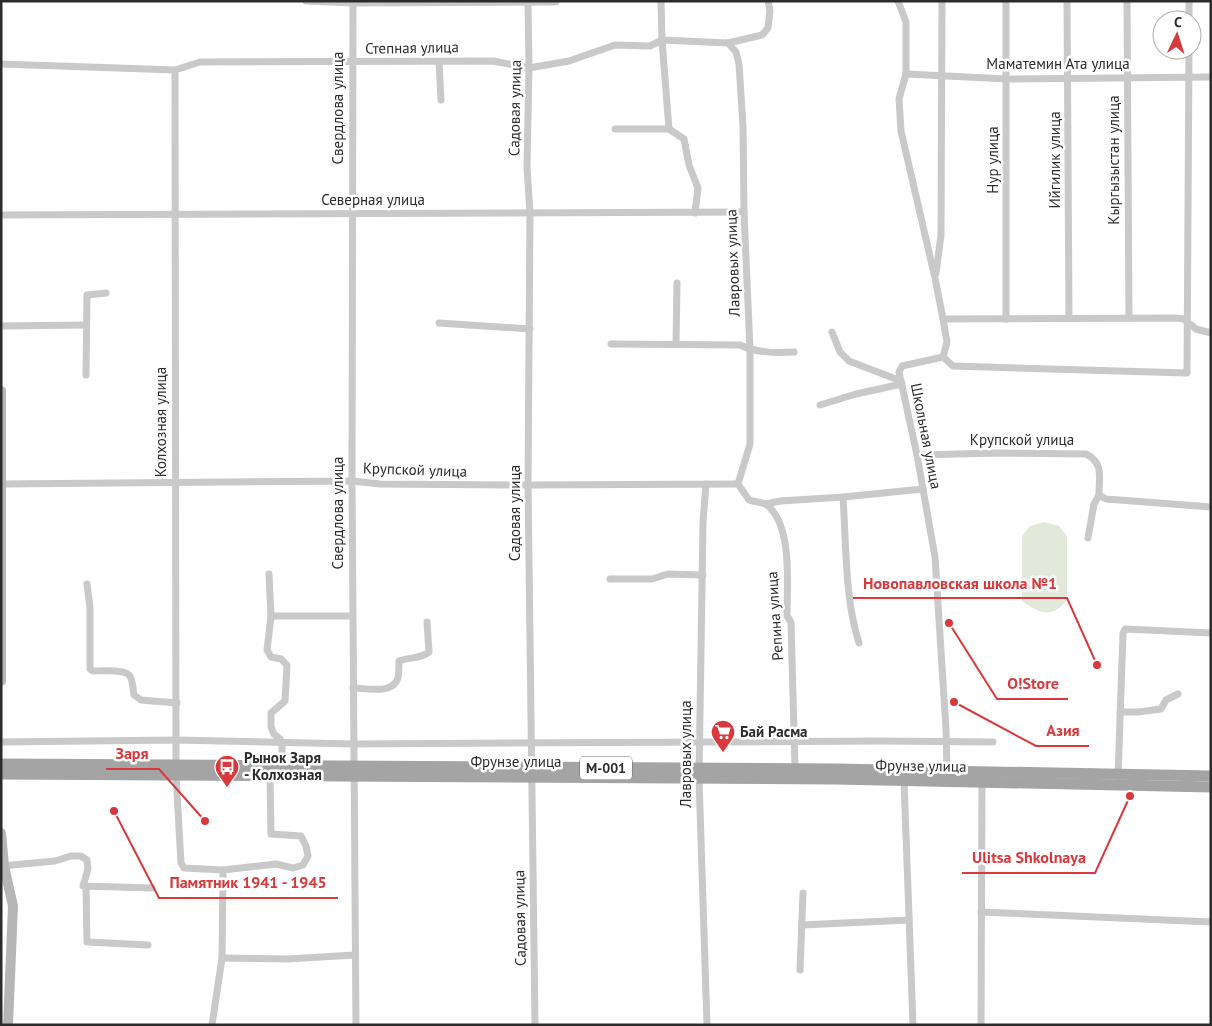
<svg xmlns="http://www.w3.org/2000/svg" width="1212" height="1026" font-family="'PT Sans',sans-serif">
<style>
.green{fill:#e2e9da}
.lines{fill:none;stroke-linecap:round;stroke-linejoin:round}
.street{stroke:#c9c9c9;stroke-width:7}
.secondary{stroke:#b6b6b6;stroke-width:10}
.primary{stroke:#a4a4a4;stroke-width:11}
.labels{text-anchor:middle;stroke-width:5;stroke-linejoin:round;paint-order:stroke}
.shield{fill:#fff;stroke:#6b6b6b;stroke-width:1}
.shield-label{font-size:14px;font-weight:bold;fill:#2c2c2c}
.street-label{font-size:15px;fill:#2c2c2c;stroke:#fff}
.poi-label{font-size:15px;font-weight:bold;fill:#2c2c2c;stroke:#fff;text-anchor:start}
.leader{fill:none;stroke:#d9393c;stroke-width:2}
.callout-dot{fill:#d9393c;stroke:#fff;stroke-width:2}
.callout-label{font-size:16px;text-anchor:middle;font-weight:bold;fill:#d9393c;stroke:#fff;stroke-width:5;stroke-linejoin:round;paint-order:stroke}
</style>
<rect width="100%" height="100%" fill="#fff"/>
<!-- green -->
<path class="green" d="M 1044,522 L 1059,526 L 1067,536 L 1067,600 C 1051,619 1041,614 1022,601 L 1022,536 L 1030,526 Z"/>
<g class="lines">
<!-- street -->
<g class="street">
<polyline points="306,1 353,3 556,2"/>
<polyline points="353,1 352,481 356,1025"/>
<polyline points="528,1 529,68 527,168 530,213 528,485 535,1025"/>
<polyline points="661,1 662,40 669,129 684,139 689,165 698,188 695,213"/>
<polyline points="898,1 906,22 906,74 899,99 901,131 935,278 943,319 947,342 943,357 902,366 899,372 917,455 935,557 946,729 947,773"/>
<polyline points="1067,1 1069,318"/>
<polyline points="1127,1 1129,318"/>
<polyline points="1189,1 1189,20"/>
<polyline points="728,43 736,52 739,64 743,126 744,212 750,350 750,444 738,484"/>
<polyline points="439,62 441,100"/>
<polyline points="1,64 175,70 200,62 493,61 529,68 569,61 615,45 650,46 662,40 728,43 762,35 768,28 770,10 768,1"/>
<polyline points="175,70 176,775 181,863 184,868 223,870 276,864 293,868 303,865 308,856 306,846 301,836 271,834 270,776"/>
<polyline points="906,74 1007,79 1211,77"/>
<polyline points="615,129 669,129"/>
<polyline points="1,215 744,212"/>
<polyline points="936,273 941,235 942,1"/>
<polyline points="943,319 1176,318 1184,319 1196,329 1211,333"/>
<polyline points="1006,319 1006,1"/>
<polyline points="439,323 530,329"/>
<polyline points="1,326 86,325"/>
<polyline points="832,332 840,352 849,361 901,381"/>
<path d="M 611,344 L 740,345 C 757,353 775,353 794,352"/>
<polyline points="676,344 677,283"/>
<polyline points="943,357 953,366 1187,373 1189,50"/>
<polyline points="86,375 87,295 106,293"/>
<polyline points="820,405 856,394 902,384"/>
<path d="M 917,455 L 999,453 L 1086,454 C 1104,463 1099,477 1099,495 L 1106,499 L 1211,507"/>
<polyline points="1,484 352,481 380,484 528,485 738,484"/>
<polyline points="706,484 703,522 699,778 707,1025"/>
<path d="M 738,484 L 749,500 C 755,502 763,502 767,505 C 793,526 787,586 787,616 L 791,622 L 795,769"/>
<path d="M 843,497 C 846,542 845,601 859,643"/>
<polyline points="766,504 780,501 843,497 923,489"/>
<polyline points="1088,538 1094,504 1099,495"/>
<polyline points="269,574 271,616 352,616"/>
<polyline points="610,579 652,579 668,574 703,575"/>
<path d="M 87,584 L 90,608 L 90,669 L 93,671 C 101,671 124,669 129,675 C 133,679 133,690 134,695 L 141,700 L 177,703"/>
<polyline points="271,616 267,650 271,657 281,659 287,665 285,701 271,713 271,727 274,734 280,739 282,743 282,768"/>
<path d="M 353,688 C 366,688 393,695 398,678 C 399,673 399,667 399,661 C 409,657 421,659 429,652 L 427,622"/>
<polyline points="1120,712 1138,712 1161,709 1166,700 1178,694"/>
<polyline points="1,742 176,740 354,744 880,741 993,742"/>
<polyline points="1118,777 1123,633 1125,629 1211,633"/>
<polyline points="904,781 913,1025"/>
<polyline points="2,866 55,861 71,856 81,856 87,860 88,869 83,886 152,888"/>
<polyline points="86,886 87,942 148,945"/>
<polyline points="981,912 1211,922"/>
<polyline points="802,925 909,920"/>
<polyline points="222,958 287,959 355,955"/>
<polyline points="800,970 803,893"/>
<polyline points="212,1025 222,958 223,870"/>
<polyline points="981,1025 982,780"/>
</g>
<!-- secondary -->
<g class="secondary">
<polyline points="1,391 1,681"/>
<polyline points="1,833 4,866 13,906 8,1025"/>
</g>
<!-- primary -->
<g class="primary">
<polyline points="1,764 836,769 1211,776"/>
<polyline points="1,774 836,779 1211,787"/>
</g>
</g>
<!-- icons -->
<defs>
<symbol id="supermarket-pin" viewBox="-11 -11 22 30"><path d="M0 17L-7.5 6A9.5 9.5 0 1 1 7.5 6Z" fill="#d9393c" stroke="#fff"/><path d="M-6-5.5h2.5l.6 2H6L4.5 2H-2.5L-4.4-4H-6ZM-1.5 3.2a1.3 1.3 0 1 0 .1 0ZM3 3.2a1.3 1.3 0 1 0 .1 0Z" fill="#fff"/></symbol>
<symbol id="bus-pin" viewBox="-11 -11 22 30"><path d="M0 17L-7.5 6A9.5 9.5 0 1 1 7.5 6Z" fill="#d9393c" stroke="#fff"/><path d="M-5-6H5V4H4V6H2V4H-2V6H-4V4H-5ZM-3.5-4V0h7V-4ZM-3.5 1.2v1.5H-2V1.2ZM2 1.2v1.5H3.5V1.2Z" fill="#fff"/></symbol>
</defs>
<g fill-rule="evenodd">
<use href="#supermarket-pin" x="709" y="718" width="28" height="38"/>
<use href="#bus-pin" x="213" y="753" width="28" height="38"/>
</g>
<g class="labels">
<!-- shield labels -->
<rect class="shield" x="580" y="756.5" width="52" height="23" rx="4"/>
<g class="shield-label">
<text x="606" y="773">M-001</text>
</g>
<!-- street labels -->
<g class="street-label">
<text transform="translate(412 48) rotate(-1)" y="5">Степная улица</text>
<text x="1058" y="69">Маматемин Ата улица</text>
<text transform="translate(338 108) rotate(-90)" y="5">Свердлова улица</text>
<text transform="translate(515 108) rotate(-89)" y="5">Садовая улица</text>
<text transform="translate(993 160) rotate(-90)" y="5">Нур улица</text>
<text transform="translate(1055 160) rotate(-90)" y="5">Ийгилик улица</text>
<text transform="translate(1114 160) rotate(-90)" y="5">Кыргызыстан улица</text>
<text x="373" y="205">Северная улица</text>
<text transform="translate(733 263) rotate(-92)" y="5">Лавровых улица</text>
<text transform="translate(161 422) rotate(-90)" y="5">Колхозная улица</text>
<text transform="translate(926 436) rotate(79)" y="5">Школьная улица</text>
<text x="1022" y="445">Крупской улица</text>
<text transform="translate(415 470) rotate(2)" y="5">Крупской улица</text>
<text transform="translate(338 513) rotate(-90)" y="5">Свердлова улица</text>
<text transform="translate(515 513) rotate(-90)" y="5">Садовая улица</text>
<text transform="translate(775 616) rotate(-94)" y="5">Репина улица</text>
<text transform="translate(686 754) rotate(-90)" y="5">Лавровых улица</text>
<text x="516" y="767">Фрунзе улица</text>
<text transform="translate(921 766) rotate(1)" y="5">Фрунзе улица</text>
<text transform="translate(520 918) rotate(-91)" y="5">Садовая улица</text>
</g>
<!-- poi labels -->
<g class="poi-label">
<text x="740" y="737">Бай Расма</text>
<text x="244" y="763">Рынок Заря<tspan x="244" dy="17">- Колхозная</tspan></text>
</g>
</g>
<!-- callouts -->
<path class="leader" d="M1097 665L1067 598H853M949 623L997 699H1068M954 702L1036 746H1089M205 821L159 769H106M1130 796L1095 873H962M114 811L159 898H338"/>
<g class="callout-dot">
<circle cx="1097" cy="665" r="5"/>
<circle cx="949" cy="623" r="5"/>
<circle cx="954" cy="702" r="5"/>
<circle cx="205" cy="821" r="5"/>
<circle cx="1130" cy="796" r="5"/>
<circle cx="114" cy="811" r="5"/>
</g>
<g class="callout-label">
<text x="960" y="589">Новопавловская школа №1</text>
<text x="1033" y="689">O!Store</text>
<text x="1063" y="736">Азия</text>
<text x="132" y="759">Заря</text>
<text x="1029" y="863">Ulitsa Shkolnaya</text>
<text x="248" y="888">Памятник 1941 - 1945</text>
</g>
<!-- border -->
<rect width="1212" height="1026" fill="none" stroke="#2c2c2c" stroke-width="5"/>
<!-- north arrow -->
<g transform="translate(1177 35) rotate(4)"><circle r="24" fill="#ffffff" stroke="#ababab"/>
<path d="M0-4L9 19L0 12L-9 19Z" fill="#d9393c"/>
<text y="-8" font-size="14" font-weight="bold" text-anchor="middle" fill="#2c2c2c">С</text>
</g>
</svg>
